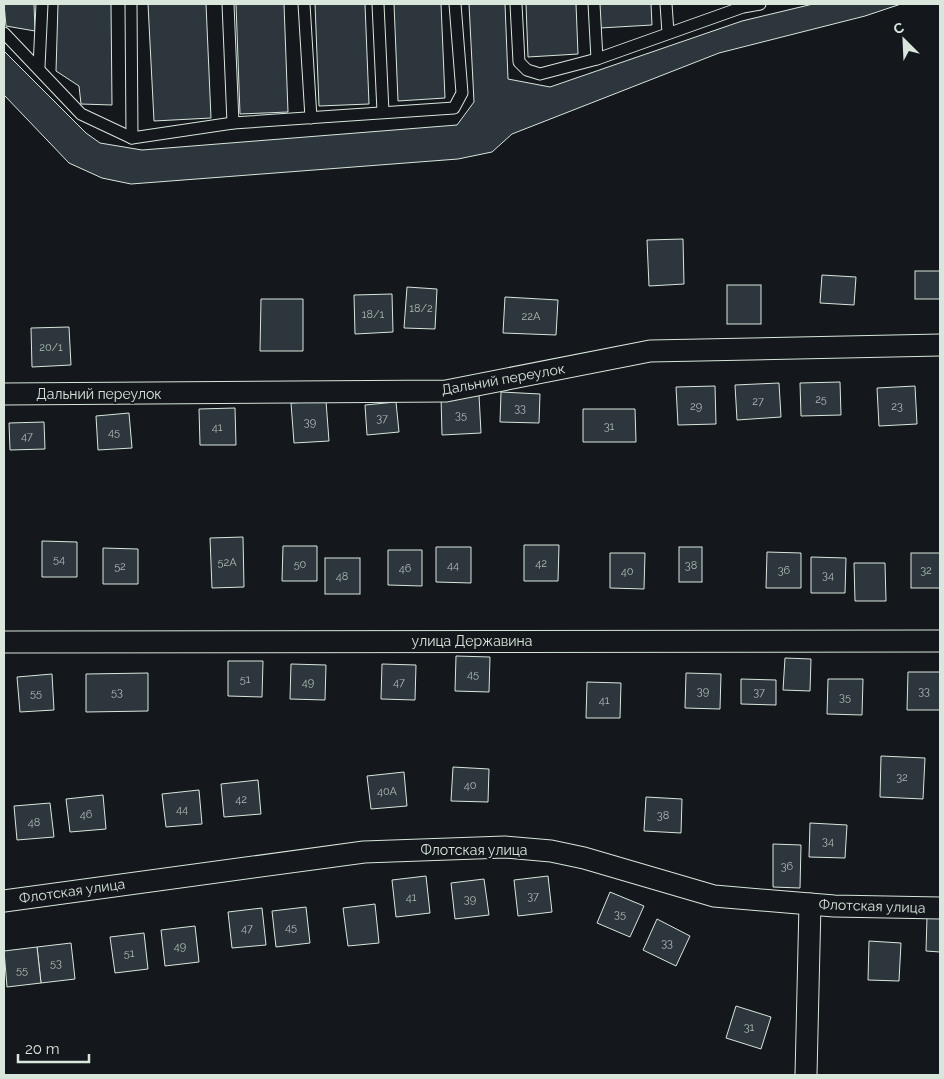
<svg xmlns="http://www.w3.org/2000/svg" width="944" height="1079" font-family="Raleway,sans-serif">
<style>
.building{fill:#2c363c;stroke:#d8e6dc}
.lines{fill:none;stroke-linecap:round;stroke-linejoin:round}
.service-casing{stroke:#d8e6dc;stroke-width:13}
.minor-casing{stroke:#d8e6dc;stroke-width:23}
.service{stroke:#14181c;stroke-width:11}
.minor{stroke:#14181c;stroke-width:21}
.labels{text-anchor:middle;stroke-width:4;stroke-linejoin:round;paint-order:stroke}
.number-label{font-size:11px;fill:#adbab4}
.street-label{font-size:14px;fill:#d8e6dc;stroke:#14181c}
</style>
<rect width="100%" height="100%" fill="#14181c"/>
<!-- building -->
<g class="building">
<polygon points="4,4 34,4 35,31 6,26"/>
<polygon points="58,4 111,4 112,105 81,104 79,86 56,71"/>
<polygon points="148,4 206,4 211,118 154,121"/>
<polygon points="236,4 284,4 288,112 240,114"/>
<polygon points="315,4 365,4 369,104 319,106"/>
<polygon points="394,4 441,4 445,98 398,101"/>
<polygon points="469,4 505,4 508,79 550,87 742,21 813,4 901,4 865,16 719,53 512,134 492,152 458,159 131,184 102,178 69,163 4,95 4,51 86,133 100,143 142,150 457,125 474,102"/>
<polygon points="526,4 576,4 578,54 528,57"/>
<polygon points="599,4 651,4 652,25 600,28"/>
<polygon points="683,239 684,284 649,286 647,240"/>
<rect x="915" y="271" width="25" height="28"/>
<polygon points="822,275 856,277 854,305 820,303"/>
<rect x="727" y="285" width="34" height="39"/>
<polygon points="407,287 437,289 435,329 404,328"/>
<polygon points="392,294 393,332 355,334 354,295"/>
<polygon points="505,297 558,300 556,335 503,333"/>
<polygon points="261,299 303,299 303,351 260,351"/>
<polygon points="69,327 71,365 32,367 31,328"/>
<polygon points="840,382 841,415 801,416 800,383"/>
<polygon points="779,383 781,417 737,420 735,385"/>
<polygon points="715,386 716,424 678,425 676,387"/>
<polygon points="915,386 917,424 879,426 877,388"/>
<polygon points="501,392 540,394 539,423 500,422"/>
<polygon points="479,395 481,433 442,435 441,396"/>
<polygon points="326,401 329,441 294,443 291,403"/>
<polygon points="396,402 399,432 367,435 365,405"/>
<polygon points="235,408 236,445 200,445 199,409"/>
<polygon points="583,409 635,409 636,442 583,442"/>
<polygon points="129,413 132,448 98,450 96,416"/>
<polygon points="44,422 45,449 10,450 9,423"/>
<polygon points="243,537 244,587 212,588 210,538"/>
<polygon points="42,541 77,542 77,577 42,577"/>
<polygon points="524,545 559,545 558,581 524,581"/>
<polygon points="283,546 317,546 317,581 282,581"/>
<polygon points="436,547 471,547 471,583 436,582"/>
<rect x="679" y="547" width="23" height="35"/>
<polygon points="103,548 138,549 138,584 103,584"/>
<polygon points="388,550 422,550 422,586 388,585"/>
<polygon points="767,552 801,553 801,588 766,588"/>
<polygon points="610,553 645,553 644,589 610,588"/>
<rect x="911" y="553" width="29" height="35"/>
<polygon points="811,557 846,558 845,593 811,593"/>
<rect x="325" y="558" width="35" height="36"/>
<polygon points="854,563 885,563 886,601 855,601"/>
<polygon points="456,656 490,657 489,692 455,691"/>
<polygon points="785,658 811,659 810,691 783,690"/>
<polygon points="228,661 263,661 262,697 228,696"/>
<polygon points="291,664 326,665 325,700 290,699"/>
<polygon points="382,664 416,665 415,700 381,699"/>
<polygon points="908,672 940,672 940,710 907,710"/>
<polygon points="148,673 148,711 86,712 86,674"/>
<polygon points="686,673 721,674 720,709 685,708"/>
<polygon points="52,674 54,710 20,712 17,677"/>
<polygon points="741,679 776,680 776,705 741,704"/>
<polygon points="828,679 863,679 862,715 827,714"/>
<polygon points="587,682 621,683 620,718 586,718"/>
<polygon points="881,756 925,758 923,799 880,797"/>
<polygon points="453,767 489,769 488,802 451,801"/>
<polygon points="404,772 407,806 371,809 367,776"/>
<polygon points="258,780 261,814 224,817 221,784"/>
<polygon points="199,790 202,824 166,827 162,794"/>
<polygon points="103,795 106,829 70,832 66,799"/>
<polygon points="646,797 682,799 681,833 644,831"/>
<polygon points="50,803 54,837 17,840 14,806"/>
<polygon points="810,823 847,825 845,858 809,857"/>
<polygon points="773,844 801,845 800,888 773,887"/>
<polygon points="426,876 430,913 396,917 392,880"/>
<polygon points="548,876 552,912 518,916 514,880"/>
<polygon points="484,879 489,915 455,919 451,883"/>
<polygon points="610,892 644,906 630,937 597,923"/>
<polygon points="375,904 379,943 348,946 343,908"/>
<polygon points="306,907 310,943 276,947 272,911"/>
<polygon points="262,908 266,945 232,948 228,912"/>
<polygon points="927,917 940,918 940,952 926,951"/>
<polygon points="657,919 690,936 676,966 643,950"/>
<polygon points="195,926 199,962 165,966 161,930"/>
<polygon points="144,933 148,969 115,973 110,937"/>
<polygon points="869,941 901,943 899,981 868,980"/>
<polygon points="71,943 75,979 41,983 37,947"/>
<polygon points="37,947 41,983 7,987 4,951"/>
<polygon points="736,1006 771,1017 761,1049 726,1038"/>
</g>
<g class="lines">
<defs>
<g id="service">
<polyline points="131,4 132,138"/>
<polyline points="228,4 233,123"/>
<polyline points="304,4 311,118"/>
<polyline points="378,4 383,112"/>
<polyline points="516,4 519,62 527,70 540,74 597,59 743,7 760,4"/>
<polyline points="594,4 597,59"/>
<polyline points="666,4 668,33"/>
<polyline points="4,33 81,114 132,138 233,123 454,108 462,93 455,4"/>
<polyline points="39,67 42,4"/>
</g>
<g id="minor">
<polyline points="4,394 446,391 650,351 940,345"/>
<polyline points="4,642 940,641"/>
<polyline points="4,901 364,852 505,847 551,851 584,858 714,896 834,906 940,908"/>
<polyline points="806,1075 810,904"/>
</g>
</defs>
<!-- service casing -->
<use href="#service" class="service-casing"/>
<!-- minor casing -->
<use href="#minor" class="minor-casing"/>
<!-- service -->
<use href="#service" class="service"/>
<!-- minor -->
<use href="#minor" class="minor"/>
</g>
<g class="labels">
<!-- number labels -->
<g class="number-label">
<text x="421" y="312">18/2</text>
<text x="373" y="318">18/1</text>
<text x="531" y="320">22А</text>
<text x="51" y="351">20/1</text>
<text x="821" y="403">25</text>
<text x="758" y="405">27</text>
<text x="696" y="410">29</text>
<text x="897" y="410">23</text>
<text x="520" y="412">33</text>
<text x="461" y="419">35</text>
<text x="382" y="422">37</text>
<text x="310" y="426">39</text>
<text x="609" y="430">31</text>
<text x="217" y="431">41</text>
<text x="114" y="436">45</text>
<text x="27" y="440">47</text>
<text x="59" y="563">54</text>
<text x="227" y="566">52А</text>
<text x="541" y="567">42</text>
<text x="300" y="568">50</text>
<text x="453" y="569">44</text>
<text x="691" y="569">38</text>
<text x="120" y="570">52</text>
<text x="405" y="572">46</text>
<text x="784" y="574">36</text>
<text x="926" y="574">32</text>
<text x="627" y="575">40</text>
<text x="828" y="579">34</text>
<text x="342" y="580">48</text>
<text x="473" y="678">45</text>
<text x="245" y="683">51</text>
<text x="308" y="686">49</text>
<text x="399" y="686">47</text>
<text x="703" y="695">39</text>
<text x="924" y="695">33</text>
<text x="117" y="696">53</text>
<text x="759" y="696">37</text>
<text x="36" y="697">55</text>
<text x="845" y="701">35</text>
<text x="604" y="704">41</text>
<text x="902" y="781">32</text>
<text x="470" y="789">40</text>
<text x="387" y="795">40А</text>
<text x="241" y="803">42</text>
<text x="182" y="813">44</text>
<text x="86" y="818">46</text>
<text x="663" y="819">38</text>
<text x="34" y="826">48</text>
<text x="828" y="845">34</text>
<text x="787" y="870">36</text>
<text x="533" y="900">37</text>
<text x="411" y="901">41</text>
<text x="470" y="903">39</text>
<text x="620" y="918">35</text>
<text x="291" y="931">45</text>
<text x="247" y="932">47</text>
<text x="667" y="947">33</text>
<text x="180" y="950">49</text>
<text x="129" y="957">51</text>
<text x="56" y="967">53</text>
<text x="22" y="974">55</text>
<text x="749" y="1031">31</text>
</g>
<!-- street labels -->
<g class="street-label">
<text transform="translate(503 379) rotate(-10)" y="5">Дальний переулок</text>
<text x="99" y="399">Дальний переулок</text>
<text x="472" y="646">улица Державина</text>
<text x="474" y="855">Флотская улица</text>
<text transform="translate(72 891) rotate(-8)" y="5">Флотская улица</text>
<text transform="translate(872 906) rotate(2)" y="5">Флотская улица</text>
</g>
</g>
<!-- border -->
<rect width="944" height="1079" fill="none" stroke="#d8e6dc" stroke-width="10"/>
<!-- north arrow -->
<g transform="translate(904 40) rotate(336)" stroke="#14181c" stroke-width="4" paint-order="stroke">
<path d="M0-4L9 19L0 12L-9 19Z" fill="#d8e6dc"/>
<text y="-8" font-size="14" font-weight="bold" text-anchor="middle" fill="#d8e6dc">С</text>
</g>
<!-- scale -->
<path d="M18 1054v8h71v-8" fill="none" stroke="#d8e6dc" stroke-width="2.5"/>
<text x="25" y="1054" font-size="15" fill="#d8e6dc" stroke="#14181c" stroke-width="4" paint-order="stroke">20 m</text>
</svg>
